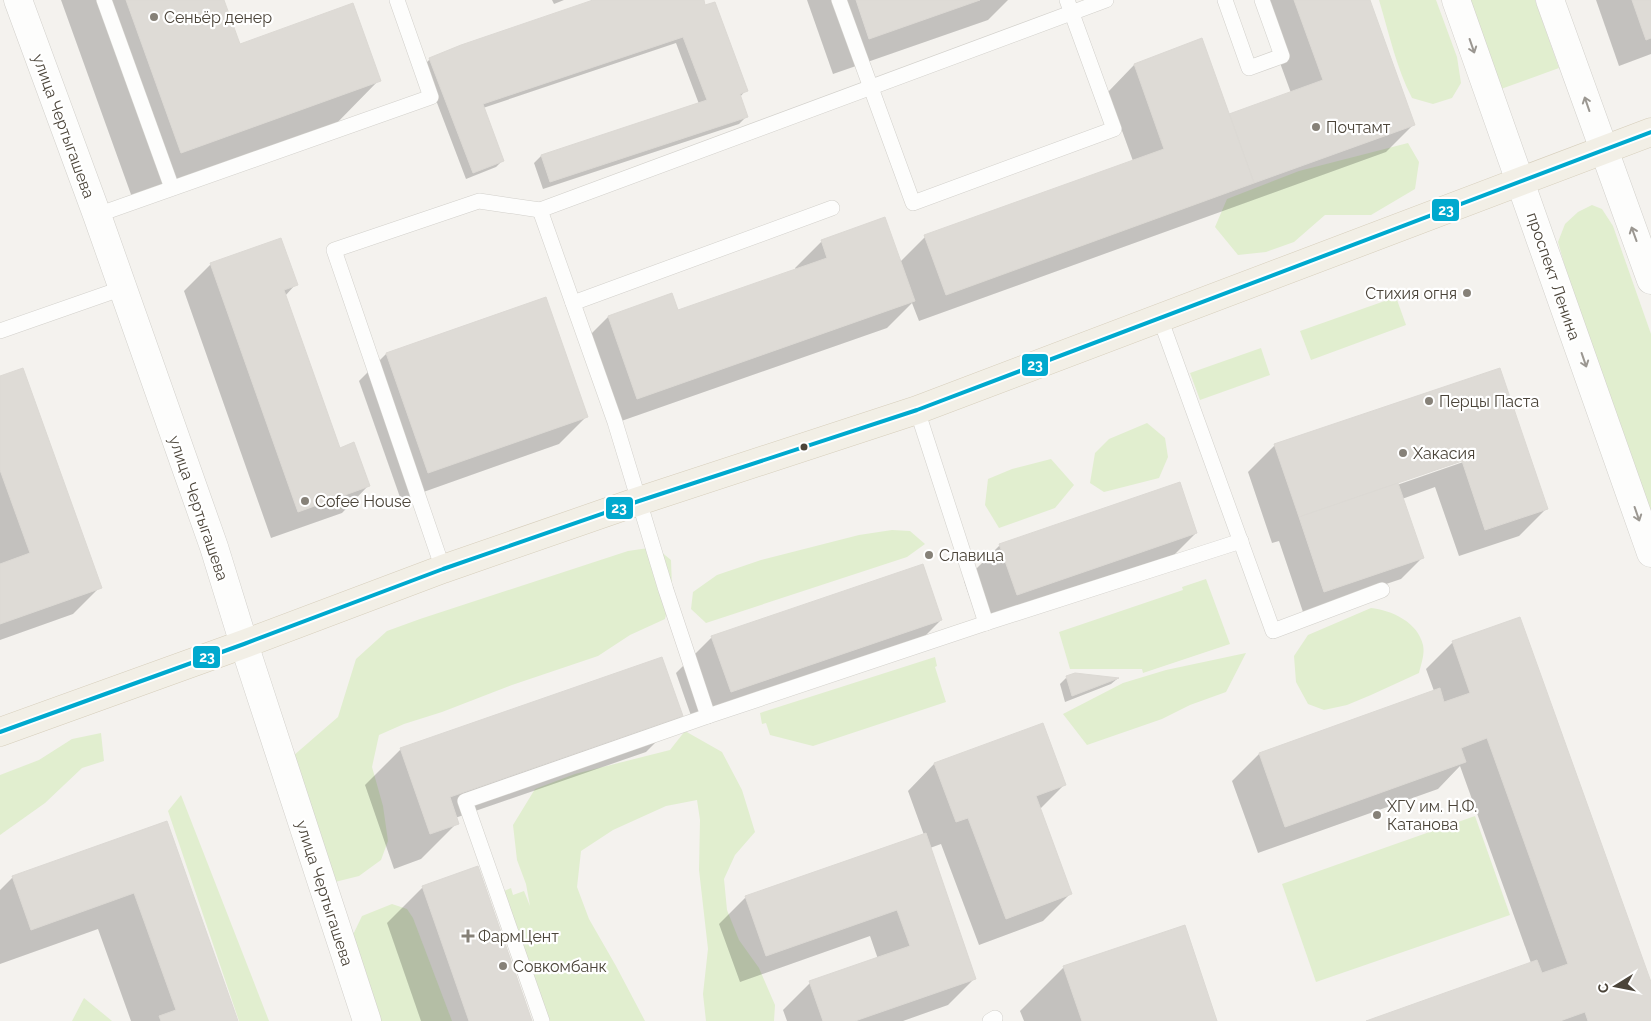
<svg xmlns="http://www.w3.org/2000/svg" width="1651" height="1021" font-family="Raleway,sans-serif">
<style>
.green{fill:#e1eecf}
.shadow{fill:#0003;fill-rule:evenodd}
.building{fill:#dedbd6;stroke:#dcd9d4}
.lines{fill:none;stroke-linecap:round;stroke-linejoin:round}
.lane-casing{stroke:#d2d0cb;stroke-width:16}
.street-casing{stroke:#d2d0cb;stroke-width:29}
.primary-casing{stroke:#d6cebb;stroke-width:29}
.lane{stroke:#fdfdfc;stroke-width:15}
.street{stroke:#fdfdfc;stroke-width:28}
.primary{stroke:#f2efe6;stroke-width:28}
.bus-1-casing{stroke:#fff;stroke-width:8}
.bus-1{stroke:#00a9ce;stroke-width:4}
.oneway{stroke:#9b9791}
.poi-dot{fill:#868178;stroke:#fff;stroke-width:2}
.bus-dot{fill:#4b4439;stroke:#fff;stroke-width:2}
.labels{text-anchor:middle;stroke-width:4.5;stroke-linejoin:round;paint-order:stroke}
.poi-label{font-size:16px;fill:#4b4439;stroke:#fff;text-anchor:start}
.street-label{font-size:16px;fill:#4b4439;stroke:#fff}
.line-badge{stroke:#fff;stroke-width:2}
.badge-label{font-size:14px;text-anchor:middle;font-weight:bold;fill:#fff}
</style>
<rect width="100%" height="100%" fill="#f4f2ee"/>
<!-- green -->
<g class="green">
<path d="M 1379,0 L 1436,0 L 1457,57 L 1461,83 L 1452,98 L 1433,104 L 1412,98 C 1396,67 1389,33 1379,0 Z"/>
<polygon points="1469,0 1535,0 1559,68 1501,89"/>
<polygon points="1408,143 1419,162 1415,189 1371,215 1325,215 1294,242 1266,252 1238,255 1215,227 1227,199 1299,171"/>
<polygon points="1592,205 1602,209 1613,226 1651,334 1651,512 1567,274 1558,242 1565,224 1578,212"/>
<polygon points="1396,297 1406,325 1311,360 1300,331"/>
<polygon points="1261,348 1270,375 1200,400 1190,373"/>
<polygon points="1147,423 1165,438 1168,457 1159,478 1104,492 1090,483 1095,453 1109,439"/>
<polygon points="1051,459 1074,485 1055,508 999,528 985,505 988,479 1012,469"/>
<polygon points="892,530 910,531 925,544 907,557 706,623 691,609 693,592 717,575 761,560 859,535"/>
<polygon points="655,547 671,560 672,588 665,619 630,635 598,656 512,685 442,712 404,724 379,735 372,767 383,806 388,841 381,860 359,876 327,884 293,756 338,717 356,659 387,631 420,619 628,551"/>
<polygon points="1206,579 1230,644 1143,673 1142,669 1070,669 1059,632 1183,590 1182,587"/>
<path d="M 1371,608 C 1391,610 1418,622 1423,645 C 1425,654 1421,664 1419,673 L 1371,695 L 1347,705 L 1324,710 L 1308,704 L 1296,682 L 1294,656 L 1308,635 Z"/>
<polygon points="1246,653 1226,692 1190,705 1162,719 1087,745 1063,714 1123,683 1166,670"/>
<polygon points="935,657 937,666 935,667 946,702 813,746 770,735 766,723 762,724 760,713"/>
<polygon points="685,731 722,752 742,790 755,832 735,855 724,879 727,910 739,940 759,968 775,1005 774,1021 706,1021 703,994 708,949 699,870 700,820 697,800 666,806 613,830 581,851 577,887 589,919 616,966 645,1021 539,1021 494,895 511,888 513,895 524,891 530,906 526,884 517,860 513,825 535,789 575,774 670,750"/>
<polygon points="101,733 104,761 82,768 45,803 0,835 0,775 39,760 72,739"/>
<polygon points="181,795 269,1021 239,1021 168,811"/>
<polygon points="1475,816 1510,915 1316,982 1282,884"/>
<polygon points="392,904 407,909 413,918 452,1021 377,1021 350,941 362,916"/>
<polygon points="84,998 112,1021 72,1021"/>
</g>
<!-- shadow -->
<g class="shadow">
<polygon points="61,0 222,0 239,46 379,80 332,128 133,200"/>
<polygon points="552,0 564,0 554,4"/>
<polygon points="597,0 702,0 746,90 740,97 746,117 739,124 543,189 534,163 541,156 699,104 676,43 483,108 503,160 496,167 466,179 423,66 430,59"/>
<polygon points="807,0 1008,0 988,20 833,74"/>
<polygon points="1257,0 1368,0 1413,125 1386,152 919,321 912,303 887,328 610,425 581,344 608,317 677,312 796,270 795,268 822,241 900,262 925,237 1133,161 1108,92 1134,65 1228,115 1291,93"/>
<polygon points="1596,0 1651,0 1651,54 1619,66"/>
<polygon points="211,264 296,284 285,296 339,450 368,486 342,513 271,538 184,291"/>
<polygon points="386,354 586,417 559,444 401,500 359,381"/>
<path d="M 1499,369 L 1546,509 L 1519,536 L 1459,556 L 1435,487 L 1402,499 L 1422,558 L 1401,579 L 1303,612 L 1279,541 L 1272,543 L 1248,472 L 1275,445 ZM 1468,458 L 1469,460 L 1397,485 L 1397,482 Z"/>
<polygon points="0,378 100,587 73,614 0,640"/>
<polygon points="1196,533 1160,569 981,630 964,581 1000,545"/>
<polygon points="941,620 905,656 695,727 676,673 712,637"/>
<polygon points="1453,642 1651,986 1651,1021 1369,1021 1531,963 1460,766 1438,789 1258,853 1232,781 1259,754 1434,691 1426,669"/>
<polygon points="1067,677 1117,679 1111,684 1065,702 1060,684"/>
<polygon points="682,716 646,752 455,818 457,823 421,859 394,869 365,785 401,749"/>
<polygon points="934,764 1065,784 1040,809 1070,894 1043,921 979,945 941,844 930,848 975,978 948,1005 903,1021 787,1021 783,1010 810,983 878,959 870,936 740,982 719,924 746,897 924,835 908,791"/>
<polygon points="166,822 237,1021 131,1021 98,929 0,964 0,890 12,878"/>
<polygon points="423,887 531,1021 421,1021 387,923"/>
<polygon points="1064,967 1215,1021 1024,1021 1020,1011"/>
</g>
<!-- building -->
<g class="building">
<polygon points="126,0 224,0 240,44 353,3 381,81 181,153"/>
<polygon points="593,0 704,0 705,5 715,2 748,91 740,94 748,117 550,182 541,155 707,100 683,37 483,104 504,161 473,173 429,58 461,45"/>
<polygon points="856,0 980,0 869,39"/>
<polygon points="1294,0 1370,0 1415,125 1254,183 1229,114 1323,80"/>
<polygon points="1632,0 1651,0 1651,38 1646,40"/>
<polygon points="1202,38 1254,183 946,295 924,235 1164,149 1134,64"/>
<polygon points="885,217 915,301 637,399 608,316 672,293 678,310 827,258 821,240"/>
<polygon points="281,238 298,285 284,290 340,448 354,442 370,486 298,512 210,263"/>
<polygon points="546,297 588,417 428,473 386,353"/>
<polygon points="23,368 102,588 0,624 0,564 30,553 0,470 0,376"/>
<polygon points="1500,368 1548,509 1485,530 1462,461 1299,517 1274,444"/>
<polygon points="1180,482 1197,533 1017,595 999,544"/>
<polygon points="1398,483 1424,558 1324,592 1299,517"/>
<polygon points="923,564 942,620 731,692 711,636"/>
<polygon points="1520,617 1651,982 1651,1021 1588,1021 1585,1012 1560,1021 1366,1021 1537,960 1542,973 1568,964 1487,738 1461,748 1466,762 1285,827 1259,753 1440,688 1444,702 1470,693 1452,641"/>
<polygon points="662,657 683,716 450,797 459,824 430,834 400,748"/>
<polygon points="1075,673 1119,678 1072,696 1066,676"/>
<polygon points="1043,723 1066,785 1036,796 1072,894 1006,919 968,818 956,822 934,763"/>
<polygon points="167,821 238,1021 161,1021 159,1016 176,1010 134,893 31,930 12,876"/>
<polygon points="926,833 976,979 855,1021 823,1021 809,981 910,946 897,910 766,956 745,896"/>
<polygon points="478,866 532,1021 469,1021 422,886"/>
<polygon points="1185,925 1217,1021 1082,1021 1063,966"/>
</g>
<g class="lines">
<defs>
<g id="lane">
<polyline points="104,0 172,188"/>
<polyline points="839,0 913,203 1114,129 1067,0"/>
<polyline points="1225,0 1249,68 1282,56 1262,0"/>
<polyline points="97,215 431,97 397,0"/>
<polyline points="573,303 832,208"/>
<polyline points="1160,318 1273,631 1382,590"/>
<polyline points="0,331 123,288"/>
<polyline points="917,410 986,623"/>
<polyline points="443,569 334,250 479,201 540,210"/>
<polyline points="708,716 666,590 615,422 540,210 1106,0"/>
<polyline points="542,1021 465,801 708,716 986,623 1241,541"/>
<polyline points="990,1021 995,1018"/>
</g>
<g id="street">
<polyline points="18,0 97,215 214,547 244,644 367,1021"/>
<polyline points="1456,0 1651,553"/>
<polyline points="1550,0 1651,280"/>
</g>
<polyline id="primary" points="0,732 244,644 443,569 639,501 917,410 1651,132"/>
</defs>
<!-- lane casing -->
<use href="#lane" class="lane-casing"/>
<!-- street casing -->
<use href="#street" class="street-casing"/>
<!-- primary casing -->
<use href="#primary" class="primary-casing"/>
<!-- lane -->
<use href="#lane" class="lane"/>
<!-- street -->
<use href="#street" class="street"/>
<!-- primary -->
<use href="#primary" class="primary"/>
<defs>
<polyline id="bus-1" points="0,732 244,644 443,569 639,501 917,410 1651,132"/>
</defs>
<!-- bus-1 casing -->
<use href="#bus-1" class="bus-1-casing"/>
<!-- bus-1 -->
<use href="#bus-1" class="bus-1"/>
</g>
<!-- one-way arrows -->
<defs><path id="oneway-shaft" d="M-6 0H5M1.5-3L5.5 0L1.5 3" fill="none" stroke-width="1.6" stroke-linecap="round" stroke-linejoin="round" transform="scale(1.25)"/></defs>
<g class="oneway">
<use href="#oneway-shaft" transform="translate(1472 46) rotate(71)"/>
<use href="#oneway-shaft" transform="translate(1587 104) rotate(-109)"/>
<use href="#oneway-shaft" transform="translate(1634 234) rotate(-110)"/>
<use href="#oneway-shaft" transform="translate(1584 360) rotate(71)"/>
<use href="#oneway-shaft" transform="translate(1637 514) rotate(71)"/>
</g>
<!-- markers -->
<g class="poi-dot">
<circle cx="154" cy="17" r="5"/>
<circle cx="1316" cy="127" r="5"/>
<circle cx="1467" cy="293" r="5"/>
<circle cx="1429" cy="401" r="5"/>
<circle cx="1403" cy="453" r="5"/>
<circle cx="305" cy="501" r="5"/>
<circle cx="929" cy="555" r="5"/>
<circle cx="1377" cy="815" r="5"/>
<path d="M465.5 928.5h5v5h5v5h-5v5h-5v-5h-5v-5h5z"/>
<circle cx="503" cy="966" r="5"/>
</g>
<circle class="bus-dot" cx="804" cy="447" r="4.5"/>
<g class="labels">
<!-- poi labels -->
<g class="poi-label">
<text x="164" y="23">Сеньёр денер</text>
<text x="1326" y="133">Почтамт</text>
<text x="1457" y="299" text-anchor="end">Стихия огня</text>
<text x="1439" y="407">Перцы Паста</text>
<text x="1413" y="459">Хакасия</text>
<text x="315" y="507">Cofee House</text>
<text x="939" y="561">Славица</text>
<text x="1387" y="812">ХГУ им. Н.Ф.<tspan x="1387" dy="18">Катанова</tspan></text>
<text x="478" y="942">ФармЦент</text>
<text x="513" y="972">Совкомбанк</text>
</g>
<!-- street labels -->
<g class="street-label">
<text transform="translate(64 126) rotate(70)" y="6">улица Чертыгашева</text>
<text transform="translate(1554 276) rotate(71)" y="6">проспект Ленина</text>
<text transform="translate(199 508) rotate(71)" y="6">улица Чертыгашева</text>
<text transform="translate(325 893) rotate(72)" y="6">улица Чертыгашева</text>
</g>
</g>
<g class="line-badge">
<rect x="1431" y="198" width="29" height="24" rx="5" fill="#00a9ce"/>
<rect x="1021" y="353" width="28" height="24" rx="5" fill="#00a9ce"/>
<rect x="605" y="496" width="29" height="24" rx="5" fill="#00a9ce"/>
<rect x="192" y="645" width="29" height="24" rx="5" fill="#00a9ce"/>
</g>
<g class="badge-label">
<text x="1446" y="215">23</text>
<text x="1035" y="370">23</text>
<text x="619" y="513">23</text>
<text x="207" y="662">23</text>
</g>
<!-- north arrow -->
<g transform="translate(1616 986) rotate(260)" stroke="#ffffff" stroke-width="4" paint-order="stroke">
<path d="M0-4L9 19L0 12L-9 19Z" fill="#4b4439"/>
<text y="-8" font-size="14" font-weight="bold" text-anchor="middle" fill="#4b4439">С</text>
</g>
</svg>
